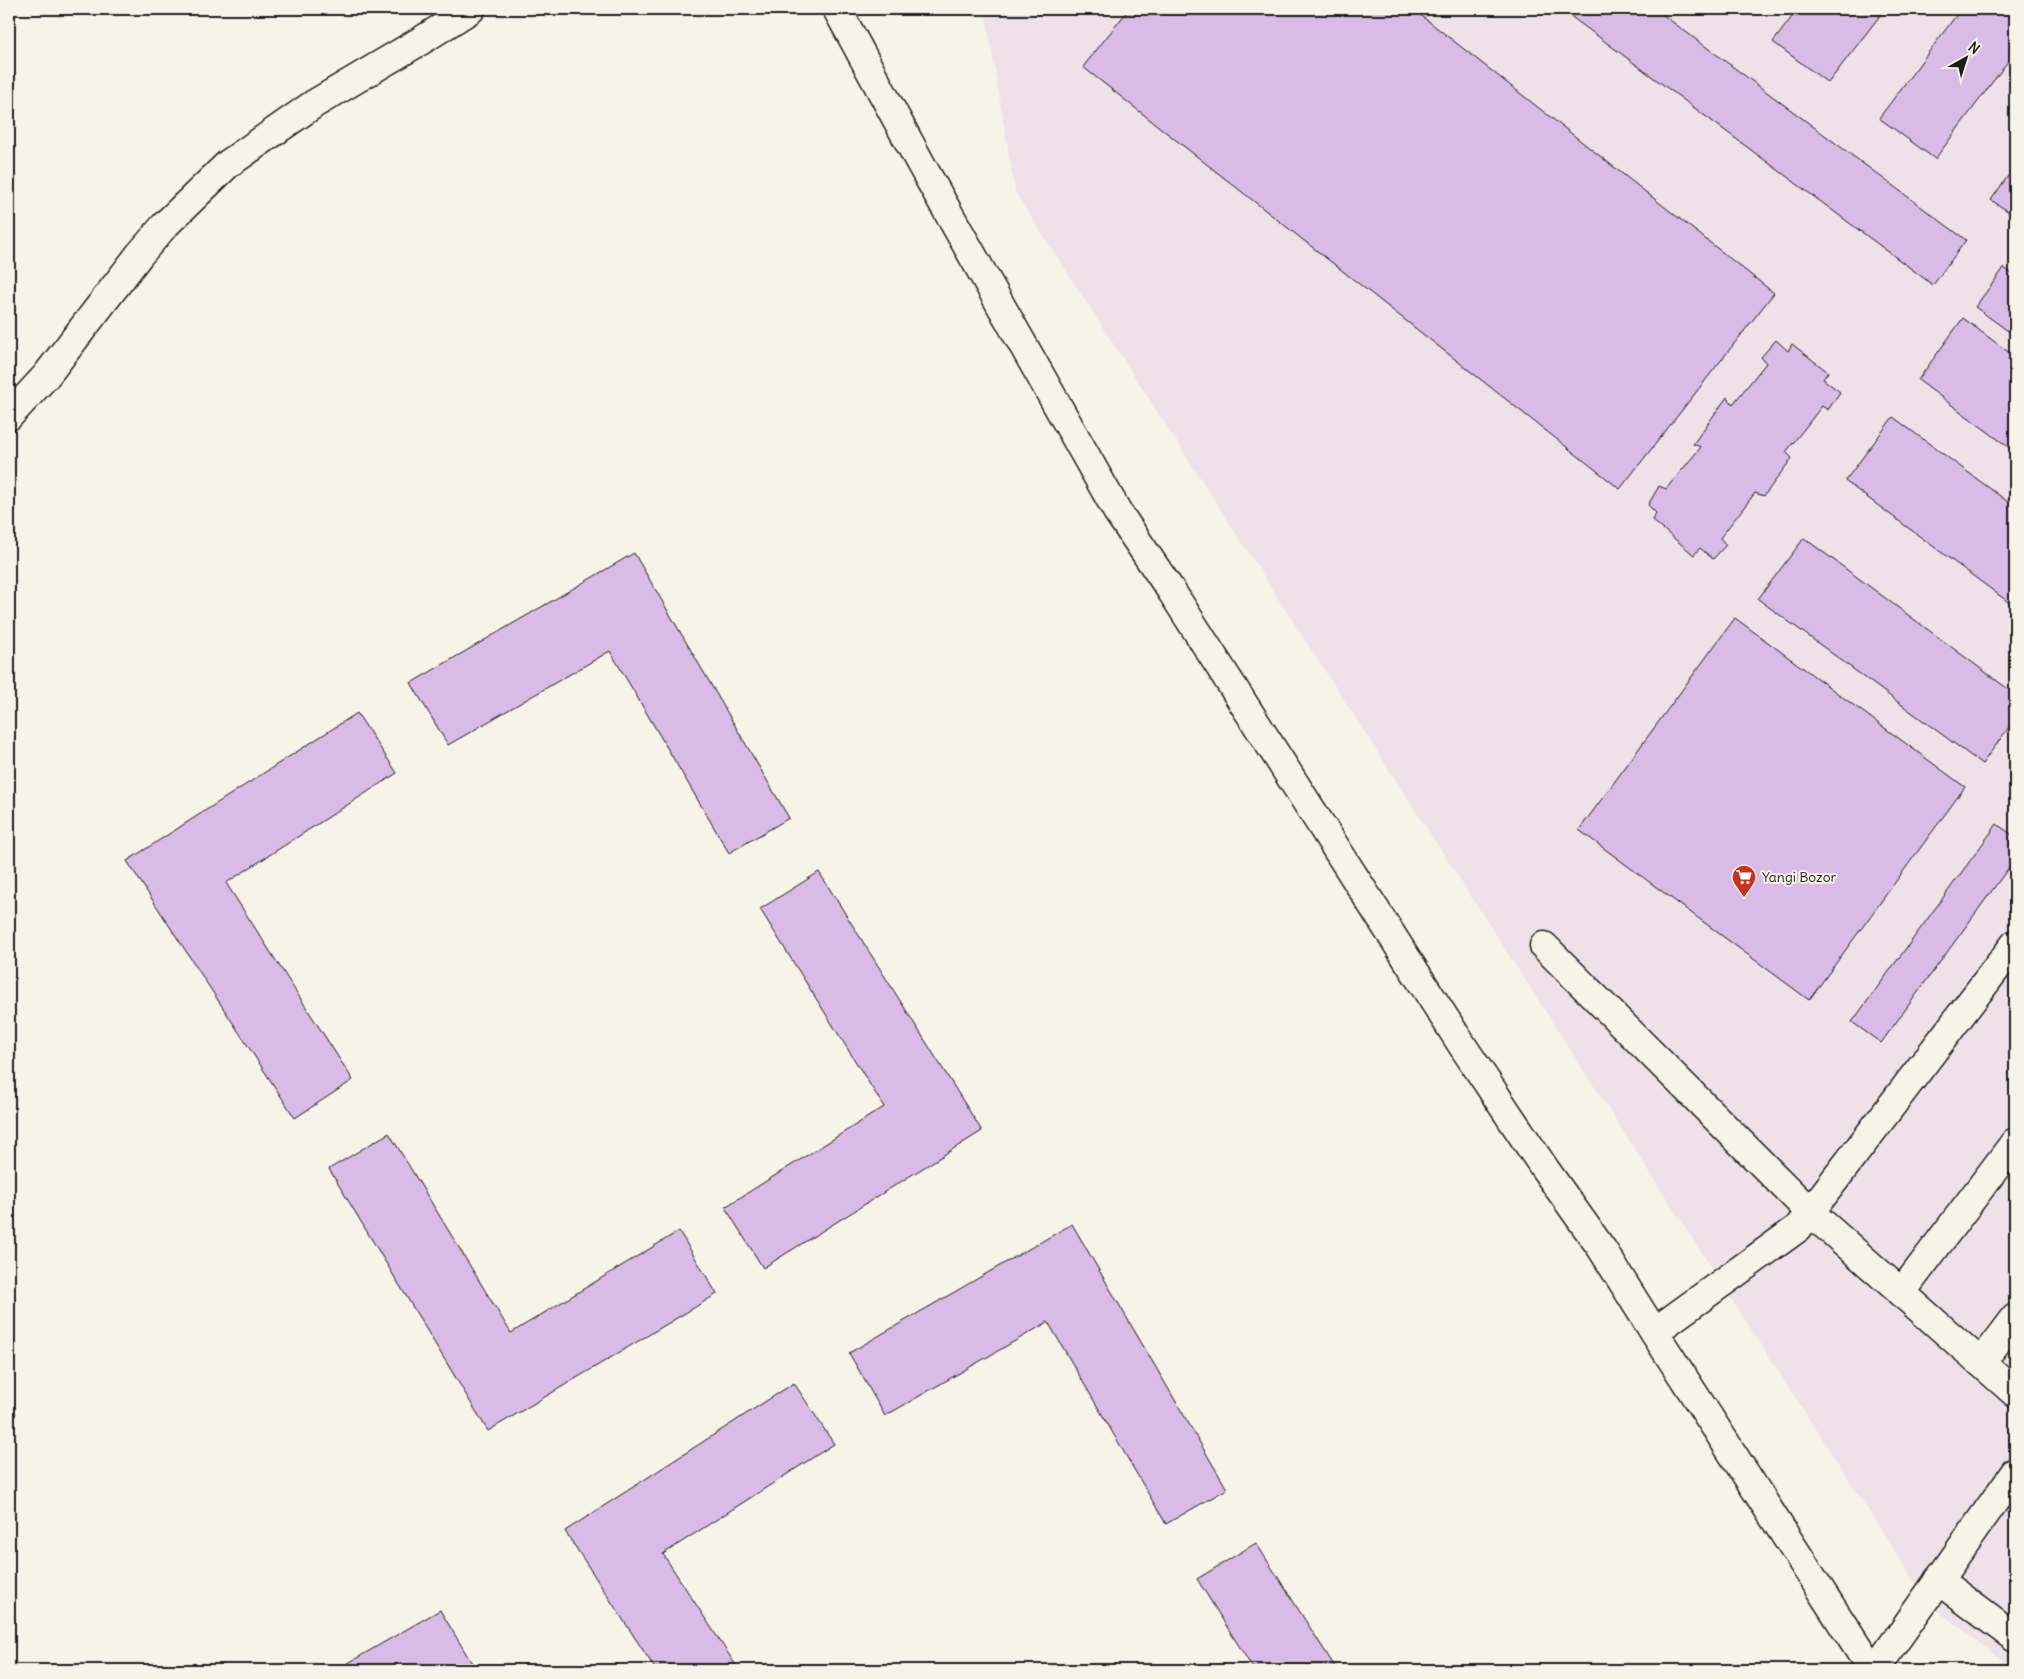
<svg xmlns="http://www.w3.org/2000/svg" width="2024" height="1679" font-family="Delius,sans-serif">
<style>
.built{fill:#eee2e8}
.building{fill:#d9bbe8;stroke:#1c1c1c}
.lines{fill:none;stroke-linecap:round;stroke-linejoin:round}
.minor-casing{stroke:#1c1c1c;stroke-width:31}
.major-casing{stroke:#1c1c1c;stroke-width:31}
.minor{stroke:#f7f3e8;stroke-width:28}
.major{stroke:#f7f3e8;stroke-width:28}
.labels{text-anchor:middle;stroke-width:4;stroke-linejoin:round;paint-order:stroke}
.poi-label{font-size:14px;fill:#1c1c1c;stroke:#f7f3e8;text-anchor:start}
</style>
<rect width="100%" height="100%" fill="#f7f3e8"/>
<filter id="ink" filterUnits="userSpaceOnUse"><feTurbulence type="fractalNoise" baseFrequency=".02" numOctaves="2"/><feDisplacementMap in="SourceGraphic" scale="10" xChannelSelector="R" yChannelSelector="G"/><feConvolveMatrix kernelMatrix="1 2 1 2 8 2 1 2 1" color-interpolation-filters="sRGB"/></filter>
<g filter="url(#ink)">
<!-- built -->
<polygon class="built" points="985,9 2015,9 2015,1670 1929,1604 1015,192"/>
<!-- building -->
<g class="building">
<polygon points="1129,9 1413,9 1774,293 1620,489 1083,67"/>
<polygon points="1561,9 1655,9 1966,240 1933,285"/>
<polygon points="1798,9 1885,9 1828,83 1773,42"/>
<polygon points="1961,9 2015,9 2015,52 1935,159 1879,118"/>
<polygon points="2015,166 2015,216 1991,200"/>
<polygon points="2004,268 2015,276 2015,336 1975,307"/>
<polygon points="1963,318 2015,357 2015,452 1918,380"/>
<polygon points="1776,340 1788,351 1792,344 1828,372 1823,379 1840,392 1828,410 1822,406 1786,452 1792,458 1764,496 1755,493 1720,538 1726,545 1713,559 1700,548 1694,555 1652,520 1656,513 1648,505 1659,486 1666,489 1701,447 1693,444 1727,397 1733,404 1766,363 1761,357"/>
<polygon points="1893,417 2015,507 2015,607 1845,481"/>
<polygon points="1804,538 2015,694 2015,719 1982,764 1758,599"/>
<polygon points="634,553 789,818 729,853 610,651 448,745 411,683"/>
<polygon points="1735,618 1965,787 1809,1000 1579,830"/>
<polygon points="357,713 397,773 226,883 353,1080 295,1118 127,861"/>
<polygon points="1997,824 2015,837 2015,859 1881,1043 1852,1022"/>
<polygon points="819,872 982,1131 763,1268 725,1207 884,1107 760,909"/>
<polygon points="389,1133 511,1333 679,1231 717,1294 488,1431 329,1169"/>
<polygon points="1072,1224 1227,1489 1166,1524 1048,1322 885,1416 849,1353"/>
<polygon points="794,1383 834,1444 663,1554 739,1670 656,1670 565,1531"/>
<polygon points="1256,1543 1337,1670 1254,1670 1197,1579"/>
<polygon points="440,1610 476,1670 336,1670"/>
</g>
<g class="lines">
<defs>
<g id="minor">
<polyline points="9,416 46,376 140,254 165,225 228,164 314,104 422,40 471,9"/>
<polyline points="1544,946 1810,1212 2015,1393"/>
<polyline points="1901,1293 2015,1142"/>
<polyline points="1654,1332 1798,1228 2015,944"/>
<polyline points="1981,1363 2015,1318"/>
<polyline points="1938,1580 2015,1638"/>
<polyline points="1875,1670 2015,1472"/>
</g>
<polyline id="major" points="837,9 922,166 1117,511 1172,592 1462,1045 1545,1169 1602,1249 1654,1332 1872,1670"/>
</defs>
<!-- minor casing -->
<use href="#minor" class="minor-casing"/>
<!-- major casing -->
<use href="#major" class="major-casing"/>
<!-- minor -->
<use href="#minor" class="minor"/>
<!-- major -->
<use href="#major" class="major"/>
</g>
</g>
<!-- icons -->
<defs>
<symbol id="supermarket-pin" viewBox="-11 -11 22 30"><path d="M0 17L-7.5 6A9.5 9.5 0 1 1 7.5 6Z" fill="#c8321e" stroke="#f7f3e8"/><path d="M-6-5.5h2.5l.6 2H6L4.5 2H-2.5L-4.4-4H-6ZM-1.5 3.2a1.3 1.3 0 1 0 .1 0ZM3 3.2a1.3 1.3 0 1 0 .1 0Z" fill="#fff"/></symbol>
</defs>
<g fill-rule="evenodd">
<use href="#supermarket-pin" x="1730" y="863" width="28" height="38"/>
</g>
<g class="labels">
<!-- poi labels -->
<g class="poi-label">
<text x="1762" y="882">Yangi Bozor</text>
</g>
</g>
<!-- margin -->
<rect width="2024" height="1679" fill="none" stroke="#f7f3e8" stroke-width="30"/>
<rect x="15" y="15" width="1994" height="1649" fill="none" stroke="#1c1c1c" stroke-width="2" filter="url(#ink)"/>
<!-- north arrow -->
<g transform="translate(1966 58) rotate(39)" stroke="#f7f3e8" stroke-width="4" paint-order="stroke">
<path d="M0-4L9 19L0 12L-9 19Z" fill="#1c1c1c"/>
<text y="-8" font-size="14" font-weight="bold" text-anchor="middle" fill="#1c1c1c">N</text>
</g>
</svg>
